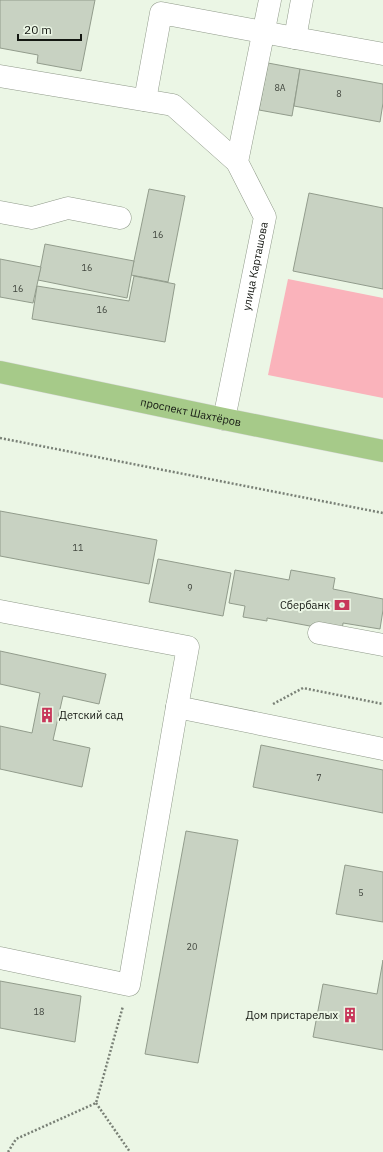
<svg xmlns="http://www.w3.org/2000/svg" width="383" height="1152" font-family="'IBM Plex Sans',sans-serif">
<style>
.green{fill:#fab3bb}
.building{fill:#c8d2c2;stroke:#929c8c}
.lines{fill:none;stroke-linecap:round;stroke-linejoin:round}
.minor-casing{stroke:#909a8a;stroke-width:23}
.major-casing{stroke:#d9dad9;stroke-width:23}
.path{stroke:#798076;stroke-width:2.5;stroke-dasharray:2 2;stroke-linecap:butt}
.minor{stroke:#fff;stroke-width:22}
.major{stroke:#a6ca89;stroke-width:22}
.labels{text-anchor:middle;stroke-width:4;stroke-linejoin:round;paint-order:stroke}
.number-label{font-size:9px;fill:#41463e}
.street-label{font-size:11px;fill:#141712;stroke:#ebf6e5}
.poi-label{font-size:11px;fill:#141712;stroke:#ebf6e5;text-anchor:end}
</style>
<rect width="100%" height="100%" fill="#ebf6e5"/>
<!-- green -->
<polygon class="green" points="288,279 383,298 383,398 268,375"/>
<!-- building -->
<g class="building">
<polygon points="0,0 95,0 81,71 37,63 38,55 0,48"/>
<polygon points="268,63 300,69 292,116 259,110"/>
<polygon points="300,69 383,84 383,103 380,122 294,106"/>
<polygon points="149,189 185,196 168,282 131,275"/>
<polygon points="309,193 383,208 383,289 293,271"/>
<polygon points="45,244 134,261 127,298 38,280"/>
<polygon points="0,259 41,267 33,303 0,297"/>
<polygon points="134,276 175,284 165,342 32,319 37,286 129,301"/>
<polygon points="0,511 157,540 149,584 0,556"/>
<polygon points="158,559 231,573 223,616 149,602"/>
<polygon points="235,570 289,580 291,570 335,578 333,589 383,599 383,610 380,629 343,623 342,632 267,618 267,621 243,617 245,606 229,603"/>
<polygon points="0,651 106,674 99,704 63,696 53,740 90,748 82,787 0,769 0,726 32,733 40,693 0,684"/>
<polygon points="261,745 383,770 383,813 253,787"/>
<polygon points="186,831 238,840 198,1063 145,1054"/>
<polygon points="345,865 383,872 383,922 336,914"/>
<polygon points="383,960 383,1050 313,1037 323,984 377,994"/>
<polygon points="0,981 81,996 75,1042 0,1028"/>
</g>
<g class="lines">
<defs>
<g id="minor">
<polyline points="295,38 383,54"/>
<polyline points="0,76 173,105 237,162"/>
<polyline points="145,100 161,13 295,38 302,0"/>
<polyline points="0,212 32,218 68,208 120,218"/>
<path id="s1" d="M 224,419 L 265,217 L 237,162 L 270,0"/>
<polyline points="0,611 188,647 177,707 129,985 0,958"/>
<polyline points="319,633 383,645"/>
<polyline points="177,707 383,749"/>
</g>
<g id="major">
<path id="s2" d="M 0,372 L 224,419 L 383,451"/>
</g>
</defs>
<!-- minor casing -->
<use href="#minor" class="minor-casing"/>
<!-- major casing -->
<use href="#major" class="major-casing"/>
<!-- path -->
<g class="path">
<polyline points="0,438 383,513"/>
<polyline points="273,704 303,688 383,704"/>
<polyline points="96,1103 130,1152"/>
<polyline points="8,1152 16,1139 96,1103 123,1006"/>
</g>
<!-- minor -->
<use href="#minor" class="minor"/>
<!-- major -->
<use href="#major" class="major"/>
</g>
<!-- icons -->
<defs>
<symbol id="bank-bare" viewBox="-9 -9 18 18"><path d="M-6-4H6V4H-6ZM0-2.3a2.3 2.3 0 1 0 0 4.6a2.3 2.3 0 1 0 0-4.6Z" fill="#c7375a" stroke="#ebf6e5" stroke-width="2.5" paint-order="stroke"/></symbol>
<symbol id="building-bare" viewBox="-9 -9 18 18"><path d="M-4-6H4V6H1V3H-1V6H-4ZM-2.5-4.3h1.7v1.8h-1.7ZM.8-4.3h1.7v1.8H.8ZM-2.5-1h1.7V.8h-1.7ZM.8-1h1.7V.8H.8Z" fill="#c7375a" stroke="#ebf6e5" stroke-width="2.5" paint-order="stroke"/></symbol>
</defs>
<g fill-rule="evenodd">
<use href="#bank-bare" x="331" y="594" width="22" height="22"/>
<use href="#building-bare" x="36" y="704" width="22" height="22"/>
<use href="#building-bare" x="339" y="1004" width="22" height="22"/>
</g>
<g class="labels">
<!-- number labels -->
<g class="number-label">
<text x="280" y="91">8А</text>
<text x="339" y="97">8</text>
<text x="158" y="238">16</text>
<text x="87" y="271">16</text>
<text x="18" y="292">16</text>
<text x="102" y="313">16</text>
<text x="78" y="551">11</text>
<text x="190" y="591">9</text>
<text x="319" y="781">7</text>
<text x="361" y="896">5</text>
<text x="192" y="950">20</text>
<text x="39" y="1015">18</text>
</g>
<!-- street labels -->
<g class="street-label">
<text dy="4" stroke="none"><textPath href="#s1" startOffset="156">улица Карташова</textPath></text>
<text dy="4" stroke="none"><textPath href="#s2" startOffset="195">проспект Шахтёров</textPath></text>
</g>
<!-- poi labels -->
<g class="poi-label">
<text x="330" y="609">Сбербанк</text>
<text x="59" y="719" text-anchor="start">Детский сад</text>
<text x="338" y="1019">Дом пристарелых</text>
</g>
</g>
<!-- scale -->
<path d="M18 34v6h63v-6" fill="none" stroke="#141712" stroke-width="2"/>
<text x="24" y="34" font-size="12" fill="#141712" stroke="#ebf6e5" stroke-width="3" paint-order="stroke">20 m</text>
</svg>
